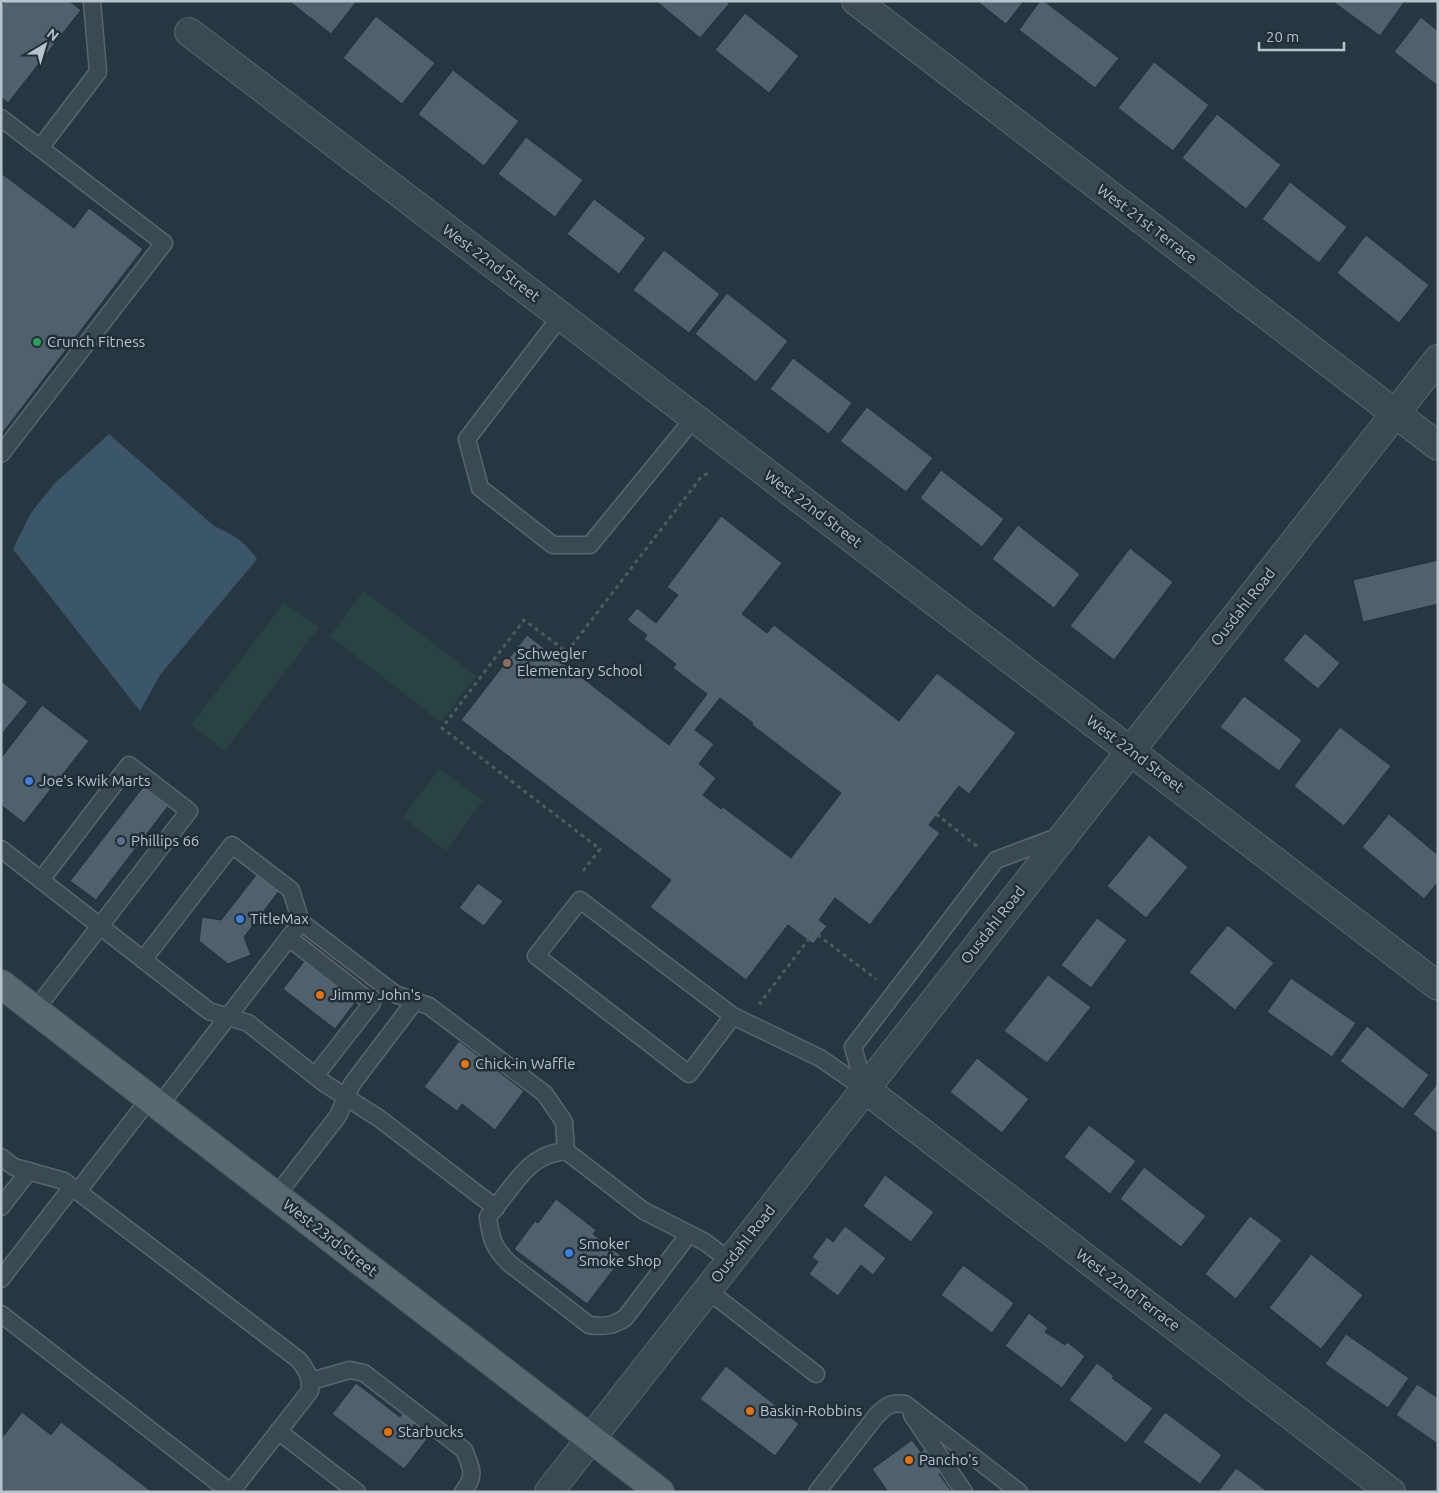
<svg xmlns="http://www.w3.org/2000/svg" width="1439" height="1493" font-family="Ubuntu,sans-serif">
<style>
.green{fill:#294342}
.water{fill:#3c5669}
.building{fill:#50616d;stroke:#223039;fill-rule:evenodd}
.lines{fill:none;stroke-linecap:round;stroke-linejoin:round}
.service-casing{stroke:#5a666f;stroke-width:19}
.minor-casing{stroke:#5a666f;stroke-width:30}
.primary-casing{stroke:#45525b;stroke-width:30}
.path{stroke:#485f5e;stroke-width:3;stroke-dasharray:4 4;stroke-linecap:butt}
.service{stroke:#3b4952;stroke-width:16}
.minor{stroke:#3b4952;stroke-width:28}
.primary{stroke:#5a6872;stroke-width:28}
.leisure-dot{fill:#2e9e5b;stroke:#202e37;stroke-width:2}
.education-dot{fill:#8d6e63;stroke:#202e37;stroke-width:2}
.shop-dot{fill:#3f7fe0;stroke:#202e37;stroke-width:2}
.service-dot{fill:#5c6f8a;stroke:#202e37;stroke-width:2}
.food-dot{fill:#e8710a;stroke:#202e37;stroke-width:2}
.labels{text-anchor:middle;stroke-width:5;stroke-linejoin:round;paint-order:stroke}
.street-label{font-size:15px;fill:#b9c3cc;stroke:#202e37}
.poi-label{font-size:15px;fill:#b9c3cc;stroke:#202e37;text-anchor:start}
</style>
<rect width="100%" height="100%" fill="#273742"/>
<!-- green -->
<g class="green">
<polygon points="364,591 476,676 441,722 330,636"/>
<polygon points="284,603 319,627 225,751 191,725"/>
<polygon points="439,769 483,800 446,851 403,817"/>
</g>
<!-- water -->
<path class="water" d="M 109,434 L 214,526 C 235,536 243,540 257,559 L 160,675 L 140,711 L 13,549 L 31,513 L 54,484 Z"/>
<!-- building -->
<g class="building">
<polygon points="5,1 69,1 81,10 8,103 1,97 1,6"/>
<polygon points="289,1 357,1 331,34"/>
<polygon points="656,1 726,1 729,4 700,38"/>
<polygon points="977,1 1024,1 1006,24"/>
<polygon points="1040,1 1044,1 1119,58 1095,88 1019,30"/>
<polygon points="1332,1 1405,1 1380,36"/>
<polygon points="745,13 799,56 769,93 715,50"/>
<polygon points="376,16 435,63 402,104 343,58"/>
<polygon points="1421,17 1438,31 1438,86 1394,52"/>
<polygon points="1154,62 1209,105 1173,151 1118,108"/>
<polygon points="453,70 519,121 484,166 418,114"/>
<polygon points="1217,114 1281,165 1246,209 1182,158"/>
<polygon points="526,137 583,180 555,217 498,174"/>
<polygon points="1,173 74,228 89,208 143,249 1,435"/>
<polygon points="1290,182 1347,227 1319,263 1262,219"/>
<polygon points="594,199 646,238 619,274 567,234"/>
<polygon points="1366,235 1429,285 1399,323 1337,273"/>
<polygon points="664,250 720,294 689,333 633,290"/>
<polygon points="727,293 788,341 756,382 695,334"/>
<polygon points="793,358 852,403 829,434 770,389"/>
<polygon points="867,407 933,458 906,492 840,441"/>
<polygon points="941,470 1004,519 982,547 920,498"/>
<path d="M 721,516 L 782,563 L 742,614 L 767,633 L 774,625 L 899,721 L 937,673 L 1016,733 L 969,794 L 959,786 L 929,825 L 940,833 L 870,925 L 835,898 L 819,920 L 827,926 L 813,944 L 788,925 L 746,980 L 650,907 L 671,880 L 461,720 L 527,635 L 669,745 L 707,694 L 673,668 L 676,664 L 644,639 L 647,635 L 627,620 L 637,608 L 656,623 L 678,595 L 667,587 ZM 720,698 L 753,723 L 752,725 L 841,793 L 791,858 L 723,807 L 721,809 L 703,795 L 716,778 L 699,764 L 714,744 L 695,730 Z"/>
<polygon points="1018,525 1080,574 1054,608 992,559"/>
<polygon points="1130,548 1173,582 1114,660 1070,626"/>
<polygon points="1438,560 1438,604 1363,622 1353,580"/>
<polygon points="1305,633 1340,663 1318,689 1283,660"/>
<polygon points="1,681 28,702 1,735"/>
<polygon points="1244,696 1302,740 1279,771 1220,727"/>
<polygon points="42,705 89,741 24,823 1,805 1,758"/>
<polygon points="1340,727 1391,766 1344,826 1294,786"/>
<polygon points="147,782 172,801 96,900 70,881"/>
<polygon points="1389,814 1438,855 1438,882 1424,899 1362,847"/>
<polygon points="1149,835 1188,867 1146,918 1107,886"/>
<polygon points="257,874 279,891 244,937 251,955 228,964 199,941 202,917 221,920"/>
<polygon points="478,883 503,901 484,926 459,908"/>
<polygon points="1097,918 1127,940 1091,988 1061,965"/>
<polygon points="1228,925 1274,963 1235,1010 1189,972"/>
<polygon points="305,960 357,1000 335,1029 283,989"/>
<polygon points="1048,975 1091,1007 1047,1063 1004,1031"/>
<polygon points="1291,978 1356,1023 1332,1057 1267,1012"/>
<polygon points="1367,1026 1429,1075 1403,1109 1340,1061"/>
<polygon points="459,1041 524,1091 495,1130 462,1104 457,1111 424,1087"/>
<polygon points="977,1058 1029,1099 1002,1133 950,1092"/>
<polygon points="1438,1083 1438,1134 1413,1114"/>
<polygon points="1089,1125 1136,1161 1110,1194 1064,1157"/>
<polygon points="1144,1167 1206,1216 1181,1247 1120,1199"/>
<polygon points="885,1175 934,1212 911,1242 863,1206"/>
<polygon points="556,1199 596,1230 593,1234 623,1257 587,1304 514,1249 535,1221 538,1223"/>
<polygon points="1250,1216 1282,1240 1236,1299 1205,1274"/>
<polygon points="845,1226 886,1258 873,1275 861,1265 838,1296 809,1274 818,1262 812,1257 827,1237 833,1242"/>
<polygon points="1311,1254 1363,1295 1321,1349 1269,1308"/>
<polygon points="963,1265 1014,1303 992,1333 941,1295"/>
<polygon points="1029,1313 1048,1328 1045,1332 1065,1345 1067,1342 1085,1356 1062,1388 1005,1346"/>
<polygon points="1346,1334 1409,1378 1388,1408 1325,1364"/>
<polygon points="1097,1363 1114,1376 1112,1378 1153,1408 1126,1443 1069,1400"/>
<polygon points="726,1366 799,1424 775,1456 700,1399"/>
<polygon points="356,1383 400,1417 403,1413 416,1422 413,1426 428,1438 404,1469 332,1414"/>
<polygon points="1417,1384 1438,1398 1438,1444 1396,1415"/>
<polygon points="22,1412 51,1435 61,1422 152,1492 1,1492 1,1439"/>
<polygon points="1165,1412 1222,1455 1200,1484 1143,1442"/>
<polygon points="912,1440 921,1452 926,1448 944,1471 939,1474 952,1492 888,1492 872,1469"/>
<polygon points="1236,1468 1268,1492 1218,1492"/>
</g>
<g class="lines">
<defs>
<g id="service">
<polyline points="1,118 40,148"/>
<polyline points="561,316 467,439 480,488 553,545 590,545 694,418"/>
<polyline points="1,454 164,243 40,148 98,72 92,1"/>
<polyline points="1,849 209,1011 248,1023 324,1083 380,1119 496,1208"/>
<polyline points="289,938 372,1003 315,1076"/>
<polyline points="143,960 232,845 291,890 301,922 395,994 429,1006 545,1094 564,1122 566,1151 644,1211 705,1242 730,1261"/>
<polyline points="35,1010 189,811 129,765 41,880"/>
<polyline points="733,1016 689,1074 536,956 580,900 733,1016 820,1058 865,1089"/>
<polyline points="865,1089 853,1047 996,860 1060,836"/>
<polyline points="159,1106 301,922"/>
<path d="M 566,1151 C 557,1152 548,1154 540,1159 C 522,1168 502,1201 488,1217 C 491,1239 493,1247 509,1263 L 589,1325 C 604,1327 613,1326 625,1318 L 689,1234"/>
<path d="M 1,1157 L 14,1167 L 64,1181 L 299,1360 C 307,1371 311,1377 310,1391 L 231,1492"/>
<polyline points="78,1191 150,1098"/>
<polyline points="276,1196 338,1116 352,1084 415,1001"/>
<polyline points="1,1207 29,1171"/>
<polyline points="1,1279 72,1187"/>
<polyline points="707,1290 816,1374"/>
<polyline points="1,1314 230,1492"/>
<path d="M 311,1381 L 350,1370 L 364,1373 L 464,1450 C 472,1469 476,1475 463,1492"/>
<polyline points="912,1415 964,1492"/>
<polyline points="278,1431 357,1492"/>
<path d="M 817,1492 L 876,1416 C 886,1406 890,1402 905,1404 L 1019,1492"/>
</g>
<g id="minor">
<polyline points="856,1 1438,446"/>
<polyline points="189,32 1438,986"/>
<polyline points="865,1089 1391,1492"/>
<polyline points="549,1492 1438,359"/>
</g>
<polyline id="primary" points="1,984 660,1492"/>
</defs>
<!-- service casing -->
<use href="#service" class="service-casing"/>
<!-- minor casing -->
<use href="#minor" class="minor-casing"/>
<!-- primary casing -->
<use href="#primary" class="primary-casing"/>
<!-- path -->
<g class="path">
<polyline points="936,814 979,848"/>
<polyline points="583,871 600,849 442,728 524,620 567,652 702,476 709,473"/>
<polyline points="762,1004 760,1003 814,932 876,979"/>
</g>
<!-- service -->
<use href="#service" class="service"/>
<!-- minor -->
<use href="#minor" class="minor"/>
<!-- primary -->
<use href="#primary" class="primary"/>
</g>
<!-- markers -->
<circle class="leisure-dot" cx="37" cy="342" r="5"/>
<circle class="education-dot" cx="507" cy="663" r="5"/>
<g class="shop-dot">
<circle cx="29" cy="781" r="5"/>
<circle cx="240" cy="919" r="5"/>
<circle cx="569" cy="1253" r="5"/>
</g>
<circle class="service-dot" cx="121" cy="841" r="5"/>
<g class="food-dot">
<circle cx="320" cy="995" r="5"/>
<circle cx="465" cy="1064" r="5"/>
<circle cx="750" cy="1411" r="5"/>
<circle cx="388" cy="1432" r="5"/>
<circle cx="909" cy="1460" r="5"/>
</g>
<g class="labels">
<!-- street labels -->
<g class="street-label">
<text transform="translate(1147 224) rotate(37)" y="5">West 21st Terrace</text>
<text transform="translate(491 263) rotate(37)" y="5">West 22nd Street</text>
<text transform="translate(813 509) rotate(37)" y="5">West 22nd Street</text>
<text transform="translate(1243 607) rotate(-52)" y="5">Ousdahl Road</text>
<text transform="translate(1135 754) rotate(37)" y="5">West 22nd Street</text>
<text transform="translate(993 925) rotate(-52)" y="5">Ousdahl Road</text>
<text transform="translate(330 1238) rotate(38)" y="5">West 23rd Street</text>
<text transform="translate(743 1244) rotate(-52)" y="5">Ousdahl Road</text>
<text transform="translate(1128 1290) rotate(37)" y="5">West 22nd Terrace</text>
</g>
<!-- poi labels -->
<g class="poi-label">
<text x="47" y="347">Crunch Fitness</text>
<text x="517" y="659">Schwegler<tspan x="517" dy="17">Elementary School</tspan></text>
<text x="39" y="786">Joe's Kwik Marts</text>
<text x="131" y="846">Phillips 66</text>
<text x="250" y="924">TitleMax</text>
<text x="330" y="1000">Jimmy John's</text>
<text x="475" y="1069">Chick-in Waffle</text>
<text x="579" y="1249">Smoker<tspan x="579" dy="17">Smoke Shop</tspan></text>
<text x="760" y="1416">Baskin-Robbins</text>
<text x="398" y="1437">Starbucks</text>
<text x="919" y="1465">Pancho's</text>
</g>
</g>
<!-- border -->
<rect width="1439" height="1493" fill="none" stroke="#b9c3cc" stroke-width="5"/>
<!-- north arrow -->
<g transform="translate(45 45) rotate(38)" stroke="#202e37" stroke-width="4" paint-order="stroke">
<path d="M0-4L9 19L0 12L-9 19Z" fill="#b9c3cc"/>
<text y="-8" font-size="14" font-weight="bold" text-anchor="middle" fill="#b9c3cc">N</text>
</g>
<!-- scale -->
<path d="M1259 42v8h85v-8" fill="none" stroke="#b9c3cc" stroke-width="2.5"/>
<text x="1266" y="42" font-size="15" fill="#b9c3cc" stroke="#202e37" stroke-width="4" paint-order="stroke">20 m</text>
</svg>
